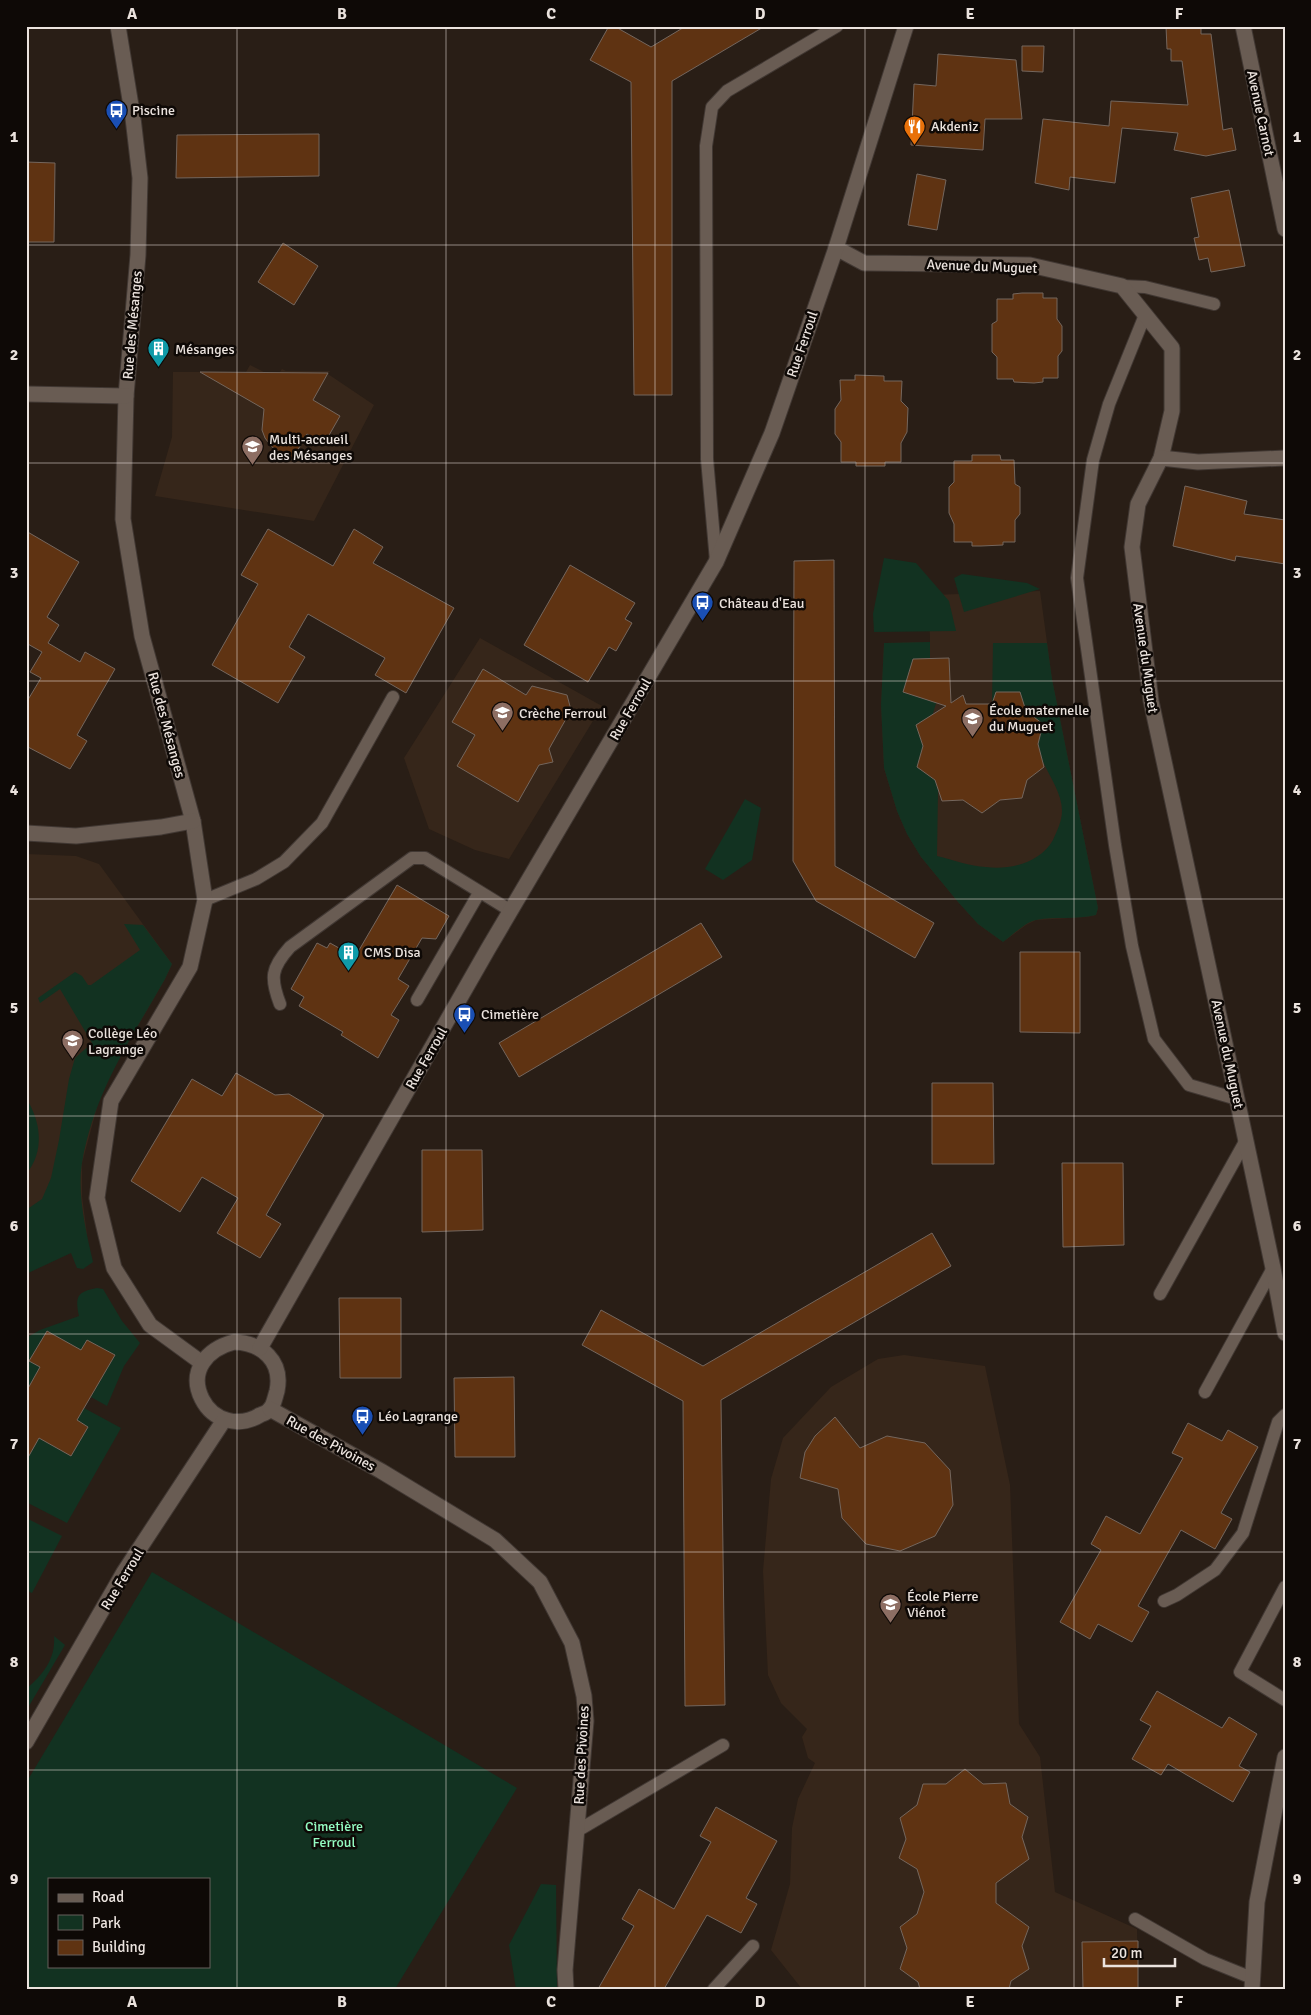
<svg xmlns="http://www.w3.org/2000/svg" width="1311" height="2015" font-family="Signika,sans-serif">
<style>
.built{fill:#36261a}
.green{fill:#123221;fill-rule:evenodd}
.building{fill:#5f3312;stroke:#74665d}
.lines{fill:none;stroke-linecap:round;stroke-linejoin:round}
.lane-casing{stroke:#413833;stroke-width:14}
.street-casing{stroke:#413833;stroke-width:17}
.secondary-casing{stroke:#413833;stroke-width:17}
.lane{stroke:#695c53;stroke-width:12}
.street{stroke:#695c53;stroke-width:15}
.secondary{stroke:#695c53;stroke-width:15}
.grid{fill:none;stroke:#ebe3de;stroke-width:1;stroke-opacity:0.55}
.labels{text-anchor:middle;stroke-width:5;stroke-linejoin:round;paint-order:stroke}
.poi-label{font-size:14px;fill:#ebe3de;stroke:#0e0906;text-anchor:start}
.street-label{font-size:14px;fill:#ebe3de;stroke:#0e0906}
.park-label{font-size:14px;fill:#94fcc2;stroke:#0e0906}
.neatline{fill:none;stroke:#ebe3de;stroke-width:2}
.grid-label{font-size:16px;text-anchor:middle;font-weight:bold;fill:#ebe3de}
</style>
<rect width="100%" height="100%" fill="#291e16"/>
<!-- built -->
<g class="built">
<polygon points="250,365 276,378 282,369 286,371 330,371 328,374 374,405 314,521 155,496 172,437 173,372 246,372"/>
<polygon points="1040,591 1052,679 1098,908 1096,915 1086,917 1036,920 1026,925 1003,942 978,924 958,902 921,857 907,834 897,811 884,768 881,705 884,643 930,642 929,599 933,595"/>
<polygon points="480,638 602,706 509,859 475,850 429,829 404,758"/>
<polygon points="26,854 76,856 99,864 172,964 165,979 114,1067 99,1100 82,1163 82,1196 87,1235 26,1259"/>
<polygon points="904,1355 985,1366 1010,1485 1019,1724 1040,1757 1055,1892 1137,1929 1138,1989 802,1989 771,1950 790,1884 792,1828 798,1799 815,1763 808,1758 802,1737 807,1729 781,1703 768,1675 763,1571 771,1479 783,1438 831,1387 878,1359"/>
</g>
<!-- green -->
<g class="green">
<polygon points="884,558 916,563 949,601 956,631 874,632 873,614"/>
<polygon points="962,574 1027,583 1040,589 964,612 954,578"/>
<path d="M 930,642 L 930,658 L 913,659 L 903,692 L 923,699 L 937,700 L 917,767 L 935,780 L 938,790 L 937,856 C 953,860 970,866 986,867 C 1010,870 1040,863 1053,840 C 1057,831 1062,821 1062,811 C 1062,788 1042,769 1038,746 C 1037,739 1041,730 1043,724 L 1026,711 L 992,704 L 993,643 L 1047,643 L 1052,679 L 1098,908 L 1096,915 C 1076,920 1056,916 1036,920 C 1024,923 1013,935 1003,942 L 978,924 L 958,902 L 921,857 L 907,834 L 897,811 L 884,768 L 881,705 L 884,643 Z"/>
<polygon points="745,799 761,808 752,860 723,880 705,869"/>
<path d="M 124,924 L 143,925 L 172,964 L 165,979 C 131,1039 94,1092 82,1163 C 77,1195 86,1231 93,1262 L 83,1269 L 77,1268 L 71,1253 L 26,1274 L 26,1210 L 42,1199 L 51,1178 L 59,1140 L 69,1079 L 75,1058 L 92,1043 L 60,989 L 40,1003 L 38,998 L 75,972 L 82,976 L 88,985 L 91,985 L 140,950 Z"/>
<path d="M 26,1098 C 41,1121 45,1152 26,1174 Z"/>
<path d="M 97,1288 L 103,1289 L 122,1321 L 140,1343 L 124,1366 L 107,1406 L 91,1397 L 115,1355 L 87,1340 L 81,1350 L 47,1331 L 30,1361 L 40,1367 L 26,1392 L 26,1338 L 40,1330 L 79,1316 C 75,1296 77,1292 97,1288 Z"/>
<polygon points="84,1408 121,1428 67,1523 26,1502 26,1461 39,1438 71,1456 88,1427 77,1421"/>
<polygon points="26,1518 62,1536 32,1593 26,1590"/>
<path d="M 152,1572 L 517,1788 L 395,1989 L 26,1989 L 26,1783 ZM 49,1879 L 209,1879 L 209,1966 L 49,1966 Z"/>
<path d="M 54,1636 L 65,1645 L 26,1711 L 26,1689 C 42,1676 56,1659 54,1636 Z"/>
<polygon points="541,1884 556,1885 557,1989 516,1989 509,1945"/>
</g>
<!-- building -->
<g class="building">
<polygon points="609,26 614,26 651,47 686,26 765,26 672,81 672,395 634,395 631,82 590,60"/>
<polygon points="1166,26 1201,26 1201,34 1211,34 1223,130 1232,128 1236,150 1206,156 1174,150 1178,133 1122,128 1115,183 1070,177 1069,190 1035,183 1043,119 1109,126 1111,101 1188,105 1182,61 1171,61 1171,49 1167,49"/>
<polygon points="1022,46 1044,46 1043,72 1022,71"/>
<polygon points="938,54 1016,60 1022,119 985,119 983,150 911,145 914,84 936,86"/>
<polygon points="319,134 319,176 176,178 177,135"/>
<polygon points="26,162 55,163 54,242 26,242"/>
<polygon points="917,174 946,180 937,230 908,225"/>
<polygon points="1229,190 1245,266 1211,272 1208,258 1199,260 1194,238 1199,237 1191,198"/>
<polygon points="283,243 318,266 294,305 258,282"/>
<polygon points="1022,293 1043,293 1043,298 1057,298 1057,319 1062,326 1062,351 1058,356 1058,378 1043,378 1043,382 1034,383 1014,382 1013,379 997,379 997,357 992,352 992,324 997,321 997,299 1013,299 1013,294"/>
<polygon points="200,372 328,373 313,400 340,416 324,444 307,434 292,460 272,447 265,438 262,430 264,409"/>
<polygon points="855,375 884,376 884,381 902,381 901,401 908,408 907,432 901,443 901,462 885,462 885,466 856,466 856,462 841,462 841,442 835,434 835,409 841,400 840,380 855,380"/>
<polygon points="972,455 1000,455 1001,460 1014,460 1015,484 1020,487 1020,514 1015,520 1015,542 1003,542 1003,545 981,546 972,546 972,542 954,542 954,524 949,513 949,487 954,482 954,461 972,461"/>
<polygon points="1185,486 1247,501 1244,514 1285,520 1285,564 1236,556 1235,561 1173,546"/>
<polygon points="268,529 333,566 354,529 383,547 373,563 454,608 406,693 375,675 385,658 308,614 289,647 305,657 278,703 212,665 258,584 241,575"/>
<polygon points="26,531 79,562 47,617 59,625 48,643 80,662 85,652 115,669 77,735 87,741 70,769 26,746 26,703 41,678 30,672 42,652 26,643"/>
<polygon points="834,560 835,866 934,923 915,958 816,901 793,861 794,561"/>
<polygon points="570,565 635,603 625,619 632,623 616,651 609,647 588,682 524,645"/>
<polygon points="949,658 951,703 963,695 966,704 992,704 996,692 1020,692 1026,711 1043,724 1038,744 1044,767 1027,780 1022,798 1000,800 982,813 963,800 942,801 935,780 917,767 923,746 916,725 946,706 903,692 913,659"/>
<polygon points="483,669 526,695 532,686 567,695 571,710 549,749 553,762 539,765 518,802 457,766 475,735 452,722"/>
<polygon points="397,885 449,916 436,939 422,938 398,979 409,986 391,1015 399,1020 378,1058 341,1035 343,1032 299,1006 304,997 291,989 317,943 327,948 330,943 355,957"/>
<polygon points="701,923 722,957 519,1077 499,1043"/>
<polygon points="1020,952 1080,952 1080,1033 1020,1032"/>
<polygon points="236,1073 275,1095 289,1094 324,1115 266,1215 281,1224 260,1258 217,1233 238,1198 202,1177 180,1212 131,1181 192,1079 222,1096"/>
<polygon points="932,1083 993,1083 994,1164 932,1164"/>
<polygon points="422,1150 482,1150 483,1230 422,1232"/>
<polygon points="1062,1163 1123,1163 1124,1245 1063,1247"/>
<polygon points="932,1233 951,1266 721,1400 725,1705 685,1706 683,1401 582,1345 601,1310 703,1366"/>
<polygon points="339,1298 401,1298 401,1378 340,1378"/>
<polygon points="47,1331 81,1350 87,1340 115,1355 77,1420 88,1427 71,1456 39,1438 26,1461 26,1392 40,1367 29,1361"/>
<polygon points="514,1377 515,1457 455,1457 454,1378"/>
<polygon points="835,1417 860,1448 887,1436 925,1443 950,1470 953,1505 935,1536 900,1551 866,1544 842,1518 838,1489 800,1478 805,1452 815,1436"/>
<polygon points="1188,1423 1222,1441 1228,1430 1258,1447 1221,1513 1232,1519 1215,1549 1181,1530 1138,1606 1149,1612 1132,1642 1098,1624 1090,1639 1060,1622 1101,1550 1091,1544 1106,1516 1140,1534 1183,1458 1172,1453"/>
<polygon points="1157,1691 1222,1728 1229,1717 1257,1734 1239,1766 1250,1772 1233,1802 1168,1764 1161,1775 1132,1759 1151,1726 1140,1720"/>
<polygon points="965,1769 983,1784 1006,1783 1010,1804 1028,1817 1022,1837 1029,1859 996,1883 996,1903 1029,1927 1022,1946 1029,1969 1011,1981 1009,1989 920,1989 918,1982 900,1969 907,1948 900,1927 917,1914 924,1892 917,1869 899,1858 906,1839 900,1818 917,1805 923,1784 946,1784"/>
<polygon points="716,1807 777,1841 746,1898 757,1904 741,1933 707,1915 664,1989 598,1989 634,1926 622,1919 639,1889 674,1909 711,1842 700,1836"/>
<polygon points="1138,1941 1138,1989 1083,1989 1082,1942"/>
</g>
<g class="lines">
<defs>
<g id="lane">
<polyline points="1122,286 1145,287 1214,304"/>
<polyline points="1145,315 1109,404 1093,460 1077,578 1115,845 1132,946 1154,1039 1189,1085 1237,1099"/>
<polyline points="716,561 707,459 706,146 712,107 727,91 837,26"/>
<polyline points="205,900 256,879 284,862 322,823 393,697"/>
<polyline points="417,1000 479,893"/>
<path d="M 280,1004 C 270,978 271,968 290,947 L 412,858 L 425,858 L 511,911"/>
<polyline points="1160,1294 1246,1140"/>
<polyline points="1205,1392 1273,1268"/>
<polyline points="1285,1587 1240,1672 1285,1700"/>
<polyline points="1164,1601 1177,1595 1215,1570 1243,1533 1278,1422 1285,1415"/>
<polyline points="577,1831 723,1745"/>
<polyline points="1135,1919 1205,1959 1252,1978"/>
<polyline points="714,1989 753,1946"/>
</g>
<g id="street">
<polyline points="118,26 133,118 140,178 138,255 126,396 123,519 142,636 193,821 205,900 190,967 111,1101 97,1198 114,1268 150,1325 202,1363"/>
<polyline points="836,248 864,263 1030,265 1122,286 1172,348 1172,411 1161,458 1138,504 1132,547 1151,701 1237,1099 1273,1268 1285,1333"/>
<polyline points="26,394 126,396"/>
<polyline points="1161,458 1198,462 1285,458"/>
<polyline points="26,833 76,836 161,827 193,821"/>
<polyline points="1252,1989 1257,1902 1285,1757"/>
</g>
<g id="secondary">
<polyline points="1243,26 1285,229"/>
<path d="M 234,1342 C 262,1343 283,1361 277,1391 C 275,1397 274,1405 270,1409 C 268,1412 263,1414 260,1415 C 239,1428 213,1421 202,1399 C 188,1371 207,1349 234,1342 Z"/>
<polyline points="260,1348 488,949 716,562 772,433 836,248 906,26"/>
<polyline points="270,1409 381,1471 495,1540 540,1582 572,1643 584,1696 586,1721 565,1970 566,1989"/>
<polyline points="26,1742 124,1572 224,1420"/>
</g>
</defs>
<!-- lane casing -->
<use href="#lane" class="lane-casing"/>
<!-- street casing -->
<use href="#street" class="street-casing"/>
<!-- secondary casing -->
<use href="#secondary" class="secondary-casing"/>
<!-- lane -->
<use href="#lane" class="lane"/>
<!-- street -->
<use href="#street" class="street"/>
<!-- secondary -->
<use href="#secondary" class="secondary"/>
</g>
<!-- grid -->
<path class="grid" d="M 237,26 L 237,1989M 446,26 L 446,1989M 655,26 L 655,1989M 865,26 L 865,1989M 1074,26 L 1074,1989M 26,245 L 1285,245M 26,463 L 1285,463M 26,681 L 1285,681M 26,899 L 1285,899M 26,1116 L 1285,1116M 26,1334 L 1285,1334M 26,1552 L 1285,1552M 26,1770 L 1285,1770"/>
<!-- icons -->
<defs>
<symbol id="bus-pin" viewBox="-11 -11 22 30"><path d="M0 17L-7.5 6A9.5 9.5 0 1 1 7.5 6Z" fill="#1a4fb4" stroke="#0e0906"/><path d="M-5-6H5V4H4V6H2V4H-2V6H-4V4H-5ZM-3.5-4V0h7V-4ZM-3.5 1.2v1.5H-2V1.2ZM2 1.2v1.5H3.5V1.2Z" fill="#fff"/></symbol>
<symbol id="restaurant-pin" viewBox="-11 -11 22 30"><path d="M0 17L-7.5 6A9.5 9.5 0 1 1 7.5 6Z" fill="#e8710a" stroke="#0e0906"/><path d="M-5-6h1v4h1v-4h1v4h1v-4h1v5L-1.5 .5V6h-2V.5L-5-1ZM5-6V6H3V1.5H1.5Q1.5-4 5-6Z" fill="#fff"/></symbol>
<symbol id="building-pin" viewBox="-11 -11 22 30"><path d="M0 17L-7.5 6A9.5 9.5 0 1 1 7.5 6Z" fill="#0f9aa8" stroke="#0e0906"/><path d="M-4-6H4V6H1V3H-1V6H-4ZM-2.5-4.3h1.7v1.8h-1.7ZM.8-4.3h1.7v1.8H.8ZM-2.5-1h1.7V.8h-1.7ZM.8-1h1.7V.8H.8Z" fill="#fff"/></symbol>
<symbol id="school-pin" viewBox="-11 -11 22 30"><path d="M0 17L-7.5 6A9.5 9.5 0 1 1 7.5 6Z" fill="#8d6e63" stroke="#0e0906"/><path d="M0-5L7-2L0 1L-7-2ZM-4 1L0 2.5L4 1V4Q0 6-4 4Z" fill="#fff"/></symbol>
</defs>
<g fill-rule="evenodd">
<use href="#bus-pin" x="104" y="98" width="25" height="34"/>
<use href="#restaurant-pin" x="902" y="114" width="25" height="34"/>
<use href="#building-pin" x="146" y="336" width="25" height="34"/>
<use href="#school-pin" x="240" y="434" width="25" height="34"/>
<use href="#bus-pin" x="690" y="590" width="25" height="34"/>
<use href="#school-pin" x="490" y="700" width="25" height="34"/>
<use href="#school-pin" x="960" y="706" width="25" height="34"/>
<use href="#building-pin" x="336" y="940" width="25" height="34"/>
<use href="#bus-pin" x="452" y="1002" width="25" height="34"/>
<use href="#school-pin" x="60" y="1028" width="25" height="34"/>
<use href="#bus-pin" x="350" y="1404" width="25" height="34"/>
<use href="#school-pin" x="878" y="1592" width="25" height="34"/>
</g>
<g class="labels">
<!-- poi labels -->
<g class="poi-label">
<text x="132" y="115">Piscine</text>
<text x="931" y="131">Akdeniz</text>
<text x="175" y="354">Mésanges</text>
<text x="269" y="444">Multi-accueil<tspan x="269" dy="16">des Mésanges</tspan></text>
<text x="719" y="608">Château d'Eau</text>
<text x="989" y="715">École maternelle<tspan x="989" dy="16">du Muguet</tspan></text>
<text x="519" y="718">Crèche Ferroul</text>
<text x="364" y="957">CMS Disa</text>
<text x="481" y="1019">Cimetière</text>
<text x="88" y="1038">Collège Léo<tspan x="88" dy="16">Lagrange</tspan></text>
<text x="378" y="1421">Léo Lagrange</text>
<text x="907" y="1601">École Pierre<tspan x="907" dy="16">Viénot</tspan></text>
</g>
<!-- street labels -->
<g class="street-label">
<text transform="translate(1261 113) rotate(78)" y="5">Avenue Carnot</text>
<text transform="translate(982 266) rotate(2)" y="5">Avenue du Muguet</text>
<text transform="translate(132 325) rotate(-85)" y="5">Rue des Mésanges</text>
<text transform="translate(802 344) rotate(-71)" y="5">Rue Ferroul</text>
<text transform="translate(1146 658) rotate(82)" y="5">Avenue du Muguet</text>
<text transform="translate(630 709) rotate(-60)" y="5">Rue Ferroul</text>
<text transform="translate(167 725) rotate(75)" y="5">Rue des Mésanges</text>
<text transform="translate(1228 1054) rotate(78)" y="5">Avenue du Muguet</text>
<text transform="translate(426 1058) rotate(-60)" y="5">Rue Ferroul</text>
<text transform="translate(331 1443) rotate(29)" y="5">Rue des Pivoines</text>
<text transform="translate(122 1579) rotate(-59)" y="5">Rue Ferroul</text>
<text transform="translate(581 1755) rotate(-87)" y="5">Rue des Pivoines</text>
</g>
<!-- park labels -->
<g class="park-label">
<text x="334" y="1831">Cimetière<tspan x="334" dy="16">Ferroul</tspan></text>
</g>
</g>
<!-- border -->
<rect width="1311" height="2015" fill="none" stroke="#0e0906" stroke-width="55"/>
<!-- legend -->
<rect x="48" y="1878" width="162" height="90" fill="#0e0906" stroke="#66605c"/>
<rect x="58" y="1894" width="25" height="8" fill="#695c53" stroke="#66605c"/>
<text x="92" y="1902" font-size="15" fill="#ebe3de">Road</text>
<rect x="58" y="1915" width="25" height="15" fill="#123221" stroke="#66605c"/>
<text x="92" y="1928" font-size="15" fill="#ebe3de">Park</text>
<rect x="58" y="1940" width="25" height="15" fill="#5f3312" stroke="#66605c"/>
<text x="92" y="1952" font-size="15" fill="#ebe3de">Building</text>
<!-- scale -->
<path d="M1104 1958v8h71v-8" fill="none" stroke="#ebe3de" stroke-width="2.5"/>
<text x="1111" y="1958" font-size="15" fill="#ebe3de" stroke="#0e0906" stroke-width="4" paint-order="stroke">20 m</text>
<rect x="28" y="28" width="1256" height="1960" class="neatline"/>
<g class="grid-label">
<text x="132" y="19">A</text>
<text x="342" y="19">B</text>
<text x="551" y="19">C</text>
<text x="760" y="19">D</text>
<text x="970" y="19">E</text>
<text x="1179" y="19">F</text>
<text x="14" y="142">1</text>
<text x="1297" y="142">1</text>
<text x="14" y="360">2</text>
<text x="1297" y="360">2</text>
<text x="14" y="578">3</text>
<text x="1297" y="578">3</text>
<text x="14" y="795">4</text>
<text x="1297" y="795">4</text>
<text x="14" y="1013">5</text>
<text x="1297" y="1013">5</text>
<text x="14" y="1231">6</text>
<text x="1297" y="1231">6</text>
<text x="14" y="1449">7</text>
<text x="1297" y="1449">7</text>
<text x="14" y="1667">8</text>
<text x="1297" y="1667">8</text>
<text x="14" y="1884">9</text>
<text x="1297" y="1884">9</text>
<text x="132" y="2007">A</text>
<text x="342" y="2007">B</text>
<text x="551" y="2007">C</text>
<text x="760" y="2007">D</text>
<text x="970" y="2007">E</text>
<text x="1179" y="2007">F</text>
</g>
</svg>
